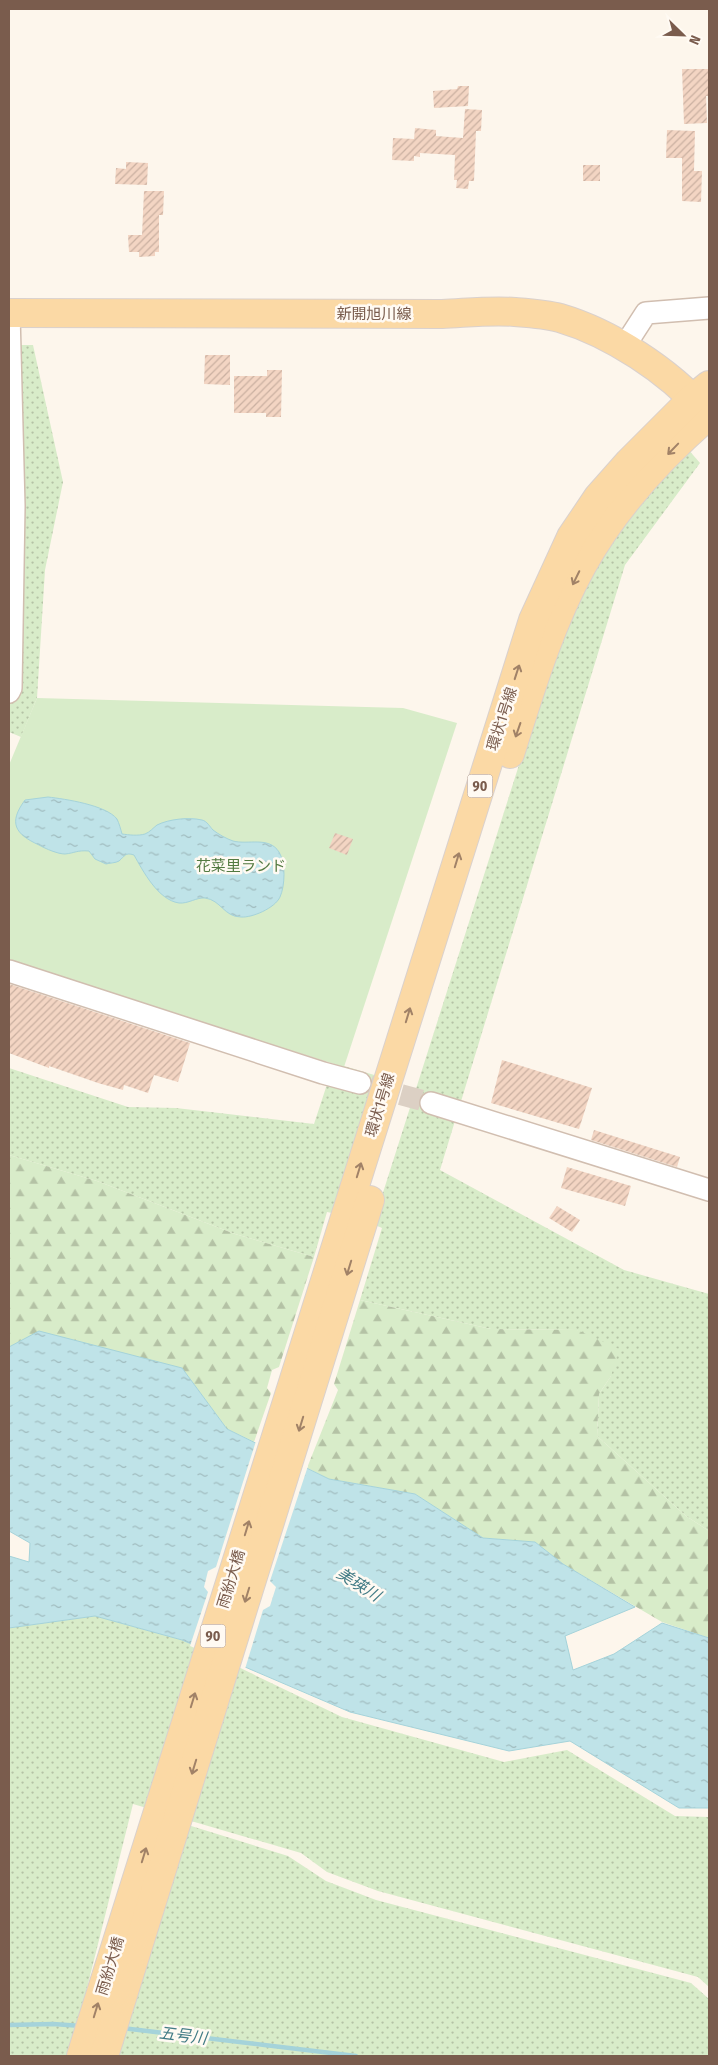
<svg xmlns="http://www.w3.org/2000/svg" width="718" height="2065" font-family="'Fira Sans Condensed','Noto Sans JP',sans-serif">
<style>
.grass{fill:url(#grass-dots)}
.forest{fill:url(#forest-firs)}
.park{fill:#d8ecc9}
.water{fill:url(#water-ripples);stroke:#a5d3da}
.pier{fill:#fdf6ec}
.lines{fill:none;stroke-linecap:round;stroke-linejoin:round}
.stream{stroke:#a5d3da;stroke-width:4.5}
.building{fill:url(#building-hatch)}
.minor-tunnel{stroke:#dcd0c4;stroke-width:21;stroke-dasharray:21 11;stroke-linecap:butt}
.minor-casing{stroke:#d1beb0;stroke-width:24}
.major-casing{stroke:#dad1cd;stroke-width:30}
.minor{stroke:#fff;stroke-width:21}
.major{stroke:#fbd9a5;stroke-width:28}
.oneway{stroke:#a18267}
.labels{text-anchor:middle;stroke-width:5;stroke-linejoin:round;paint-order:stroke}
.shield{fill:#fffaf3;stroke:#a28b7f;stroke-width:1}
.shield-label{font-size:14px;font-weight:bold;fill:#7a5c4d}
.street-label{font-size:15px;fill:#7a5c4d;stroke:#fffaf3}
.park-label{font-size:15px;fill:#537a41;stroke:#fffaf3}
.water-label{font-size:16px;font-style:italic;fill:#437c86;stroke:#fffaf3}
</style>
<defs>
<pattern id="grass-dots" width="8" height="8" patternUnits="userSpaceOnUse" patternTransform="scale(1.25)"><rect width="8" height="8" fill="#d8ecc9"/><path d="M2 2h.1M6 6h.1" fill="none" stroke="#b4c2a5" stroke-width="1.8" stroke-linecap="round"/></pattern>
<pattern id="forest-firs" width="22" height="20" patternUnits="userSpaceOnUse" patternTransform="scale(1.25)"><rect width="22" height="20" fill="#d8ecc9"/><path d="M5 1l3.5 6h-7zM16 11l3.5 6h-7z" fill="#b4c2a5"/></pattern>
<pattern id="water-ripples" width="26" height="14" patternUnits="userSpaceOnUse" patternTransform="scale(1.25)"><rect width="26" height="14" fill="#bfe3e8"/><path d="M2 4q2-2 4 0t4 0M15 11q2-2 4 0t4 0" fill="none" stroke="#a0bbbe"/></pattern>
<pattern id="building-hatch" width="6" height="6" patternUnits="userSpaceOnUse" patternTransform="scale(1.25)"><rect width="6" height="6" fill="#f3d5c3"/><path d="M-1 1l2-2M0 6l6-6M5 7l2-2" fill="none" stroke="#cab0a1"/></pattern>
</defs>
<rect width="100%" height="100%" fill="#fdf6ec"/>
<!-- grass -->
<g class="grass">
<polygon points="9,345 33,345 63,482 45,570 37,698 21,737 9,732"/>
<polygon points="687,448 700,463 625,565 440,1170 624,1270 709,1294 709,1531 686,1516 597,1436 599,1394 611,1376 577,1330 491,1329 360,1300 382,1228 373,1224 560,636 619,525"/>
<polygon points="334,1063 381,1077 337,1214 327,1212 314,1257 235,1234 97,1181 9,1155 9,1068 128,1107 176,1108 314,1124"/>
<polygon points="95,1616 182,1640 342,1717 504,1762 567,1750 675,1816 709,1817 709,1987 698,1977 378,1891 327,1872 301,1853 133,1804 70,2056 9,2056 9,1628"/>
<polygon points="188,1825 288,1856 326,1881 376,1900 691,1983 709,1999 709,2056 116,2056"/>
</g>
<!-- forest -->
<g class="forest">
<polygon points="9,1155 97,1181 235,1234 314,1257 279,1367 272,1370 267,1388 271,1393 254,1442 227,1429 182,1368 9,1347"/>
<polygon points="360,1300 491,1329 577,1330 619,1349 611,1376 599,1394 597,1436 686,1516 709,1531 709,1638 662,1622 563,1564 535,1542 483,1538 415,1494 329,1479 307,1468 338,1390 334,1384"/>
</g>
<!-- park -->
<polygon class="park" points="37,698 403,708 457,723 344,1067 9,963 9,765"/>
<!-- water -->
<g class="water">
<path d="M 48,797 C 65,799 106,805 117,819 C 119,823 121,830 122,834 C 129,835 138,836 145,834 C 150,832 153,828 157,825 C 169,819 189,817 202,820 C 207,821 210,827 213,830 C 218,834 227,839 233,841 C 248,845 269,836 279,852 C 286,863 285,886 280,897 C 275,908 252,918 241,917 C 224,917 221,900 205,898 C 197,897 188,904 179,903 C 158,900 143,871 134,855 C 125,852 125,856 119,861 C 116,863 109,863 106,864 L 95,859 L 89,851 C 77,850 75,853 65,854 C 58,854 46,849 39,845 C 15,834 8,823 25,800 Z"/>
<polygon points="39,1331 182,1368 227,1429 329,1479 415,1494 483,1538 535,1542 563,1564 635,1607 565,1636 573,1670 614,1654 662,1623 709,1638 709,1808 679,1808 570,1741 509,1751 350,1712 182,1640 95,1616 9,1628 9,1556 29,1562 30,1543 9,1531 9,1347"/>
</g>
<!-- pier -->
<polygon class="pier" points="256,1441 308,1466 270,1581 276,1587 270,1606 263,1610 245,1669 190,1646 208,1592 204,1587 208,1571 216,1567"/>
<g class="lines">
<!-- stream -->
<g class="stream">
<polyline points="9,2025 53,2024 82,2026"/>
<polyline points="122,2028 356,2056"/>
</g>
</g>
<!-- building -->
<g class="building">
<polygon points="682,69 709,69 709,96 706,96 707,123 684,124"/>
<polygon points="458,86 469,86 468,106 434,108 433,91 457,89"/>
<polygon points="465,109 482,110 481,131 476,131 474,181 469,181 468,189 456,188 457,180 454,180 455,155 420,153 420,157 414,156 414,161 392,160 393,138 414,139 415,128 436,130 436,136 463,138"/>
<polygon points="667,130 695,131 694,171 702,171 701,202 682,201 682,158 666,158"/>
<polygon points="126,162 148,163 147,185 115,184 116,168 126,169"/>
<rect x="583" y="165" width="17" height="16"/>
<polygon points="144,191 164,191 163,215 159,215 159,252 155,252 155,256 139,257 139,252 129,252 128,235 142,235"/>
<polygon points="205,355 230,355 230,385 204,384"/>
<polygon points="267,370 282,370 281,417 266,417 266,413 234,413 234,376 267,376"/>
<polygon points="335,833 353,839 347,855 329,848"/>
<polygon points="9,984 190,1043 178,1082 154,1075 148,1093 124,1085 123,1090 98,1083 49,1066 49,1068 9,1053"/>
<polygon points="502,1060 592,1088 579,1129 491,1103"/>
<polygon points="594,1130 680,1157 677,1167 591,1140"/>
<polygon points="567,1167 631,1186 625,1206 561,1188"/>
<polygon points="557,1206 580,1220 572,1232 549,1218"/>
</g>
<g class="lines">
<!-- minor-tunnel -->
<polyline class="minor-tunnel" points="370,1086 431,1103"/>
<defs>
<g id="minor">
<polyline points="624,347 646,313 709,308"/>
<polyline points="9,692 11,688 14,506 9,313"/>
<polyline points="9,971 323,1073 360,1083"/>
<polyline points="431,1103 709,1190"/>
</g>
<g id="major">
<path d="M 9,313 L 442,314 C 466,313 491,310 515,312 C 529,313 546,314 560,318 C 611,333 669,371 704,411"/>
<path d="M 510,754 C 530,691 550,624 582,566 C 614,508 660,458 709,415"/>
<polyline points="81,2056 533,620 571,537 598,497 629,462 693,398 709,385"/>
<polyline points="104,2056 370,1200"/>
</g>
</defs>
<!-- minor casing -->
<use href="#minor" class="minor-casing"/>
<!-- major casing -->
<use href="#major" class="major-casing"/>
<!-- minor -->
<use href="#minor" class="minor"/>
<!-- major -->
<use href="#major" class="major"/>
</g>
<!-- one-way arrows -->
<defs><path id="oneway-shaft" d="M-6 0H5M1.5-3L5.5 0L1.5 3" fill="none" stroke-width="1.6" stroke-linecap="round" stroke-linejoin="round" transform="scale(1.25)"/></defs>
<g class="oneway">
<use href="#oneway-shaft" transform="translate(673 449) rotate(134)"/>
<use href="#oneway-shaft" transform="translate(576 578) rotate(116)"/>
<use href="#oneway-shaft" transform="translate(517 672) rotate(-72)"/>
<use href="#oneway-shaft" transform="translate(518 730) rotate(109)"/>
<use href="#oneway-shaft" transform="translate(457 860) rotate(-73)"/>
<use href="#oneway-shaft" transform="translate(408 1015) rotate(-73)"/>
<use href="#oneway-shaft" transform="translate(359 1170) rotate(-73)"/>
<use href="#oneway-shaft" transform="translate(349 1268) rotate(107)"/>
<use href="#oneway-shaft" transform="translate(301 1424) rotate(107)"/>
<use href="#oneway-shaft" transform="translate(247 1528) rotate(-73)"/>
<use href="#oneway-shaft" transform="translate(247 1595) rotate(107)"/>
<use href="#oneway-shaft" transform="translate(193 1700) rotate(-73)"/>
<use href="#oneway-shaft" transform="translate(194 1767) rotate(107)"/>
<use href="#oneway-shaft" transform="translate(144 1855) rotate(-73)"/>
<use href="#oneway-shaft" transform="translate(96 2010) rotate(-73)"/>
</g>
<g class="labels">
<!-- shield labels -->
<g class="shield">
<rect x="467.5" y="774.5" width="25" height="23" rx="4"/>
<rect x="200.5" y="1624.5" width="25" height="23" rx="4"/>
</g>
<g class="shield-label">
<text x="480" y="791">90</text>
<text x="213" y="1641">90</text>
</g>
<!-- street labels -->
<g class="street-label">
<text x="374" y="319">新開旭川線</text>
<text transform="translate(502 719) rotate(-72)" y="5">環状1号線</text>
<text transform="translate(380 1105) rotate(-73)" y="5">環状1号線</text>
<text transform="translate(231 1579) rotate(-73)" y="5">雨紛大橋</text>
<text transform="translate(110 1966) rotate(-73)" y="5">雨紛大橋</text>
</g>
<!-- park labels -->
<g class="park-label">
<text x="241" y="871">花菜里ランド</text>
</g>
<!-- water labels -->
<g class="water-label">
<text transform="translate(359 1584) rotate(32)" y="6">美瑛川</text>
<text transform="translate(183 2035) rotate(7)" y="6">五号川</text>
</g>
</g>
<!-- border -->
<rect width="718" height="2065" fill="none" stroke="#7a5c4d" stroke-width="20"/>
<!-- north arrow -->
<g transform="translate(683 35) rotate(113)" stroke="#fffaf3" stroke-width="4" paint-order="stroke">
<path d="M0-4L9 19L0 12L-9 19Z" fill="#7a5c4d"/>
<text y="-8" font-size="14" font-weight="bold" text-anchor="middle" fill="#7a5c4d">N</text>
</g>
</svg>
